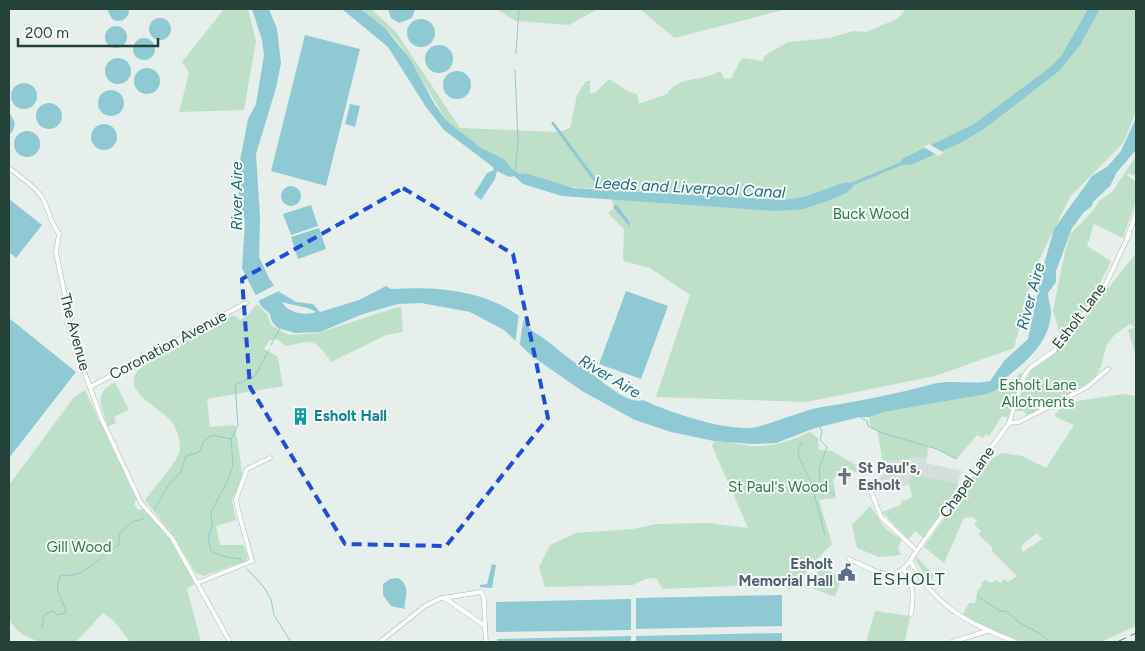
<svg xmlns="http://www.w3.org/2000/svg" width="1145" height="651" font-family="Figtree,sans-serif">
<style>
.built{fill:#d4dfda}
.green{fill:#bfe0c8;fill-rule:evenodd}
.water{fill:#8ec9d4;fill-rule:evenodd}
.pier{fill:#e6efeb}
.lines{fill:none;stroke-linecap:round;stroke-linejoin:round}
.stream{stroke:#8ec9d4;stroke-width:1}
.street-casing{stroke:#a8b8b2;stroke-width:5}
.street{stroke:#fff;stroke-width:4}
.rail{stroke:#5f7d75;stroke-width:1;stroke-dasharray:10 5;stroke-linecap:butt}
.marked{fill:none;stroke:#1d4ed8;stroke-width:4;stroke-dasharray:10 6;stroke-linejoin:round}
.labels{text-anchor:middle;stroke-width:4;stroke-linejoin:round;paint-order:stroke}
.park-label{font-size:15px;fill:#2d7a4b;stroke:#f7fbf9}
.street-label{font-size:15px;fill:#24423a;stroke:#f7fbf9}
.culture-label{font-size:15px;font-weight:bold;fill:#0d838f;stroke:#f7fbf9;text-anchor:start}
.worship-label{font-size:15px;font-weight:bold;fill:#5b616d;stroke:#f7fbf9;text-anchor:start}
.service-label{font-size:15px;font-weight:bold;fill:#4e5e75;stroke:#f7fbf9;text-anchor:end}
.water-label{font-size:16px;font-style:italic;fill:#1c6f80;stroke:#f7fbf9}
.quarter-label{font-size:18px;letter-spacing:1px;fill:#1f5548;stroke:#f7fbf9}
</style>
<rect width="100%" height="100%" fill="#e6efeb"/>
<!-- built -->
<polygon class="built" points="922,457 927,459 926,463 962,471 957,484 915,475 909,481 909,485 883,489 876,493 874,489 880,486 878,483 881,481 879,477 885,473 883,462"/>
<!-- green -->
<g class="green">
<polygon points="224,9 248,9 256,41 244,110 179,112 189,73 182,62"/>
<path d="M 361,9 L 371,9 L 396,32 L 460,128 L 559,132 L 570,128 L 577,95 L 586,81 L 590,81 L 590,94 L 596,92 L 609,79 L 628,91 L 637,94 L 639,104 L 667,94 C 678,75 704,82 720,71 L 725,79 L 731,78 L 742,58 L 763,61 L 764,56 L 788,42 L 830,38 L 853,31 L 866,32 L 897,19 L 906,9 L 1136,9 L 1136,112 L 1123,143 L 1070,197 L 1034,270 L 1014,348 L 935,376 L 806,402 L 656,397 L 690,295 L 650,268 L 623,261 L 624,229 L 608,213 L 615,207 L 606,189 L 567,187 L 527,173 L 521,174 L 514,171 L 504,159 L 481,148 L 447,121 L 399,43 L 383,26 Z"/>
<polygon points="496,9 598,9 569,25 516,21"/>
<polygon points="640,9 787,9 674,38"/>
<polygon points="1136,156 1136,174 1132,175 1129,173 1127,175 1136,182 1136,201 1123,238 1094,224 1087,246 1111,261 1093,297 1061,338 1053,310 1065,252 1071,233 1091,213 1100,200 1112,192"/>
<path d="M 1136,253 L 1136,325 L 1133,327 L 1131,324 C 1092,344 1113,362 1090,382 L 1028,416 L 1023,411 L 1016,411 L 1026,380 L 1033,368 L 1061,348 Z"/>
<path d="M 257,304 L 267,314 L 271,325 L 289,335 L 318,333 L 401,306 L 403,332 L 386,335 L 331,362 C 315,339 314,340 286,346 L 277,339 L 269,341 L 264,349 L 278,357 L 283,386 L 207,399 L 210,427 L 235,425 L 243,477 L 232,500 L 236,520 L 216,526 L 220,545 L 243,545 L 248,557 L 246,561 L 203,576 L 195,572 L 174,537 L 145,500 C 152,490 179,460 180,450 C 180,440 177,428 171,421 C 157,404 113,389 145,364 L 233,315 L 240,320 L 248,315 Z"/>
<polygon points="1136,327 1136,356 1128,330"/>
<polygon points="1020,373 1023,374 1008,418 1002,416 989,436 986,434 983,438 977,435 957,459 928,445 927,459 921,457 883,462 877,430 871,429 869,417 884,412 987,394 1007,383 1009,386"/>
<path d="M 115,382 L 129,410 L 114,417 L 116,423 L 108,427 C 102,407 92,394 115,382 Z"/>
<path d="M 85,390 L 136,499 L 134,505 L 138,510 L 144,509 L 171,540 L 195,584 L 187,589 L 201,642 L 130,642 L 114,621 L 103,613 L 77,641 C 53,647 20,642 9,619 L 9,485 L 74,397 Z"/>
<path d="M 1123,394 L 1136,396 L 1136,626 L 1101,642 L 1025,642 L 984,628 L 962,616 L 969,603 L 975,603 L 978,589 L 982,586 L 981,583 L 986,580 L 990,583 L 996,580 L 1001,583 L 1004,579 L 1008,582 L 1017,576 L 992,551 L 992,547 L 978,534 L 981,531 L 974,525 L 977,521 L 972,517 L 964,518 L 944,563 L 924,547 L 983,464 L 1002,453 L 1022,456 L 1046,468 L 1074,425 L 1054,416 L 1065,403 ZM 1037,533 L 1042,539 L 1023,552 L 1021,546 Z"/>
<path d="M 810,432 L 818,438 L 819,450 L 832,451 L 856,465 L 855,467 L 860,472 L 859,474 L 844,466 L 833,480 L 836,498 L 819,500 L 832,544 L 810,566 L 800,583 L 789,590 L 784,584 L 663,589 L 656,578 L 645,579 L 633,585 L 545,587 L 539,567 L 550,545 L 576,533 L 632,529 L 657,524 L 708,523 L 748,528 L 712,446 L 714,442 C 727,440 740,445 753,446 C 774,447 792,440 810,432 Z"/>
<polygon points="915,475 959,484 924,538 915,531 908,539 882,512 901,505 901,501 911,498 912,494 908,481"/>
<polygon points="870,506 886,529 902,540 898,547 901,555 879,557 857,548 852,525"/>
<polygon points="916,556 934,576 930,582 916,561"/>
<polygon points="819,568 842,576 835,597 812,588"/>
<polygon points="875,611 910,616 905,642 866,642"/>
</g>
<!-- water -->
<g class="water">
<path d="M 107,9 L 129,9 C 129,19 121,24 112,19 Z"/>
<path d="M 252,9 L 269,9 L 277,29 L 281,63 L 276,88 L 256,154 L 260,217 L 259,257 L 269,278 L 278,291 L 296,302 L 313,304 L 320,312 L 359,300 L 386,286 L 391,289 C 436,286 486,290 522,318 C 527,322 529,329 534,332 C 554,344 569,361 590,372 L 594,369 L 595,372 L 593,375 C 605,383 628,405 643,400 C 668,412 730,433 757,427 C 779,421 801,411 822,407 C 860,401 896,394 933,384 C 951,379 972,385 990,381 L 1004,361 L 1028,339 L 1043,268 L 1054,229 L 1092,176 L 1108,166 L 1121,151 L 1136,118 L 1136,150 L 1117,172 L 1110,186 L 1093,202 L 1092,206 L 1084,212 L 1072,228 L 1056,271 L 1056,282 L 1048,293 C 1048,299 1051,306 1051,313 C 1049,342 1029,359 1007,377 L 1007,383 L 1002,387 L 987,394 L 884,412 L 869,417 L 860,417 L 815,428 L 776,443 L 753,444 L 714,441 L 671,432 L 635,420 L 582,391 L 532,356 L 504,330 L 470,312 L 421,303 L 398,304 L 363,314 L 320,332 L 295,333 L 278,328 L 272,322 L 270,314 L 261,306 L 242,268 L 245,223 L 239,194 L 239,166 L 248,119 L 256,104 L 264,55 L 262,40 ZM 282,302 C 291,305 310,307 316,312 C 305,316 288,313 282,302 Z"/>
<polygon points="342,9 361,9 384,27 410,59 435,105 447,121 481,148 504,159 514,171 521,174 526,173 573,188 782,200 804,197 843,183 853,182 901,162 902,159 974,124 1048,69 1062,55 1088,9 1100,9 1080,45 1059,71 984,129 960,143 913,164 902,165 854,185 848,192 830,200 804,209 775,211 562,196 523,184 514,176 509,177 497,171 495,179 481,200 474,194 487,173 494,170 493,167 444,130 426,107 388,47"/>
<polygon points="388,9 415,9 412,18 399,23 391,18"/>
<circle cx="160" cy="29" r="11"/>
<circle cx="421" cy="33" r="14"/>
<circle cx="116" cy="37" r="11"/>
<polygon points="305,35 360,49 326,186 271,171"/>
<circle cx="144" cy="49" r="11"/>
<circle cx="439" cy="59" r="14"/>
<circle cx="118" cy="71" r="13"/>
<circle cx="147" cy="81" r="13"/>
<circle cx="457" cy="85" r="14"/>
<circle cx="24" cy="96" r="13"/>
<circle cx="111" cy="103" r="13"/>
<circle cx="49" cy="116" r="13"/>
<polygon points="350,104 360,106 355,127 345,124"/>
<polygon points="9,112 15,123 13,131 9,135"/>
<polygon points="553,121 600,184 597,186 551,123"/>
<circle cx="104" cy="137" r="13"/>
<circle cx="27" cy="144" r="13"/>
<circle cx="291" cy="196" r="10"/>
<polygon points="9,199 42,225 16,258 9,252"/>
<polygon points="616,204 629,221 630,227 613,207"/>
<polygon points="311,205 318,226 291,235 283,214"/>
<polygon points="319,228 326,249 298,259 291,237"/>
<polygon points="626,291 668,306 641,379 599,364"/>
<polygon points="9,318 76,372 9,458"/>
<polygon points="492,564 496,565 492,588 480,587 480,585 487,584"/>
<path d="M 398,578 C 413,587 403,600 405,609 L 391,606 L 383,595 L 383,584 L 390,579 Z"/>
<polygon points="782,595 782,626 636,629 636,598"/>
<polygon points="631,599 631,630 496,632 496,602"/>
<polygon points="782,633 782,642 636,642 636,636"/>
<polygon points="631,636 631,642 497,642 497,639"/>
</g>
<!-- pier -->
<g class="pier">
<polygon points="929,144 944,153 938,156 924,147"/>
<polygon points="277,284 281,290 256,302 254,296"/>
<polygon points="519,314 524,316 519,348 515,344"/>
</g>
<g class="lines">
<!-- stream -->
<g class="stream">
<polyline points="516,53 519,9"/>
<polyline points="515,70 518,143 515,172"/>
<polyline points="271,345 280,328"/>
<polyline points="860,417 867,421 868,426 882,433 937,449 956,459"/>
<polyline points="820,427 822,432 820,440 827,447 819,469 821,490 823,488 835,496"/>
<polyline points="802,442 798,451 799,457 811,482 825,535"/>
<polyline points="154,510 168,486 181,472 186,456 199,452 204,441 212,435 231,439"/>
<polyline points="243,562 241,559 226,557 211,551 208,538 212,527 211,512 227,482 233,465 231,439 238,425 235,385 255,376 269,350"/>
<polyline points="247,569 263,586 271,599 274,615 291,642"/>
<path d="M 977,596 L 1000,611 C 1010,610 1011,617 1019,622 C 1030,630 1041,631 1049,642"/>
<path d="M 42,628 L 44,615 L 52,611 L 57,615 L 66,613 C 63,596 52,594 61,575 C 86,579 99,555 119,545 L 119,535 L 131,522 L 143,519"/>
</g>
<defs>
<g id="street">
<path d="M 9,168 C 21,178 37,187 44,201 C 50,214 50,221 59,234 L 56,253 L 77,352 L 102,420 L 141,503 L 172,538 L 230,642"/>
<polyline points="90,387 246,303"/>
<polyline points="1009,423 1019,422 1087,387 1108,369"/>
<polyline points="867,481 881,517 917,551"/>
<path d="M 849,559 C 876,571 896,587 913,556 L 1009,423 L 1024,376 L 1030,368 L 1054,351 L 1103,290 L 1127,239 L 1136,213"/>
<path d="M 911,562 C 936,608 970,624 1016,642"/>
<path d="M 904,570 C 914,584 914,597 911,614"/>
<polyline points="197,583 252,561 237,506 236,499 247,469 270,458"/>
<polyline points="443,598 481,592 484,598 485,626"/>
<polyline points="380,642 425,606 441,598 446,599 485,626 486,642"/>
<polyline points="952,642 987,631"/>
</g>
</defs>
<!-- street casing -->
<use href="#street" class="street-casing"/>
<!-- street -->
<use href="#street" class="street"/>
<!-- rail -->
<polyline class="rail" points="1117,642 1136,633"/>
</g>
<!-- marked area -->
<path class="marked" d="M 403,188 L 513,254 L 548,418 L 446,546 L 345,544 L 250,387 L 242,279 Z"/>
<!-- icons -->
<defs>
<symbol id="building-bare" viewBox="-9 -9 18 18"><path d="M-4-6H4V6H1V3H-1V6H-4ZM-2.5-4.3h1.7v1.8h-1.7ZM.8-4.3h1.7v1.8H.8ZM-2.5-1h1.7V.8h-1.7ZM.8-1h1.7V.8H.8Z" fill="#0f9aa8" stroke="#f7fbf9" stroke-width="2.5" paint-order="stroke"/></symbol>
<symbol id="church-bare" viewBox="-9 -9 18 18"><path d="M-1.2-6h2.4v3.5h3.3v2.4h-3.3V6h-2.4V-.1h-3.3v-2.4h3.3Z" fill="#6b7280" stroke="#f7fbf9" stroke-width="2.5" paint-order="stroke"/></symbol>
<symbol id="civic-bare" viewBox="-9 -9 18 18"><path d="M-.6-6.5H3V-4.5H.6V-3L4-1V1h2V6H-6V1h2V-1L-.6-3ZM-1.2 2.5V6h2.4V2.5Z" fill="#5c6f8a" stroke="#f7fbf9" stroke-width="2.5" paint-order="stroke"/></symbol>
</defs>
<g fill-rule="evenodd">
<use href="#building-bare" x="288" y="404" width="25" height="25"/>
<use href="#church-bare" x="832" y="464" width="25" height="25"/>
<use href="#civic-bare" x="834" y="560" width="25" height="25"/>
</g>
<g class="labels">
<!-- park labels -->
<g class="park-label">
<text x="871" y="219">Buck Wood</text>
<text x="1038" y="390">Esholt Lane<tspan x="1038" dy="17">Allotments</tspan></text>
<text x="778" y="492">St Paul's Wood</text>
<text x="79" y="552">Gill Wood</text>
</g>
<!-- street labels -->
<g class="street-label">
<text transform="translate(1079 316) rotate(-53)" y="5">Esholt Lane</text>
<text transform="translate(75 332) rotate(75)" y="5">The Avenue</text>
<text transform="translate(168 345) rotate(-28)" y="5">Coronation Avenue</text>
<text transform="translate(967 482) rotate(-55)" y="5">Chapel Lane</text>
</g>
<!-- culture labels -->
<g class="culture-label">
<text x="314" y="421">Esholt Hall</text>
</g>
<!-- worship labels -->
<g class="worship-label">
<text x="858" y="473">St Paul's,<tspan x="858" dy="17">Esholt</tspan></text>
</g>
<!-- service labels -->
<g class="service-label">
<text x="833" y="569">Esholt<tspan x="833" dy="17">Memorial Hall</tspan></text>
</g>
<!-- water labels -->
<g class="water-label">
<text transform="translate(690 187) rotate(3)" y="6">Leeds and Liverpool Canal</text>
<text transform="translate(236 196) rotate(-90)" y="6">River Aire</text>
<text transform="translate(1030 296) rotate(-75)" y="6">River Aire</text>
<text transform="translate(610 376) rotate(31)" y="6">River Aire</text>
</g>
<!-- quarter labels -->
<g class="quarter-label">
<text x="909" y="585">ESHOLT</text>
</g>
</g>
<!-- border -->
<rect width="1145" height="651" fill="none" stroke="#24423a" stroke-width="20"/>
<!-- scale -->
<path d="M18 38v8h140v-8" fill="none" stroke="#24423a" stroke-width="2.5"/>
<text x="25" y="38" font-size="15" fill="#24423a" stroke="#f7fbf9" stroke-width="4" paint-order="stroke">200 m</text>
</svg>
